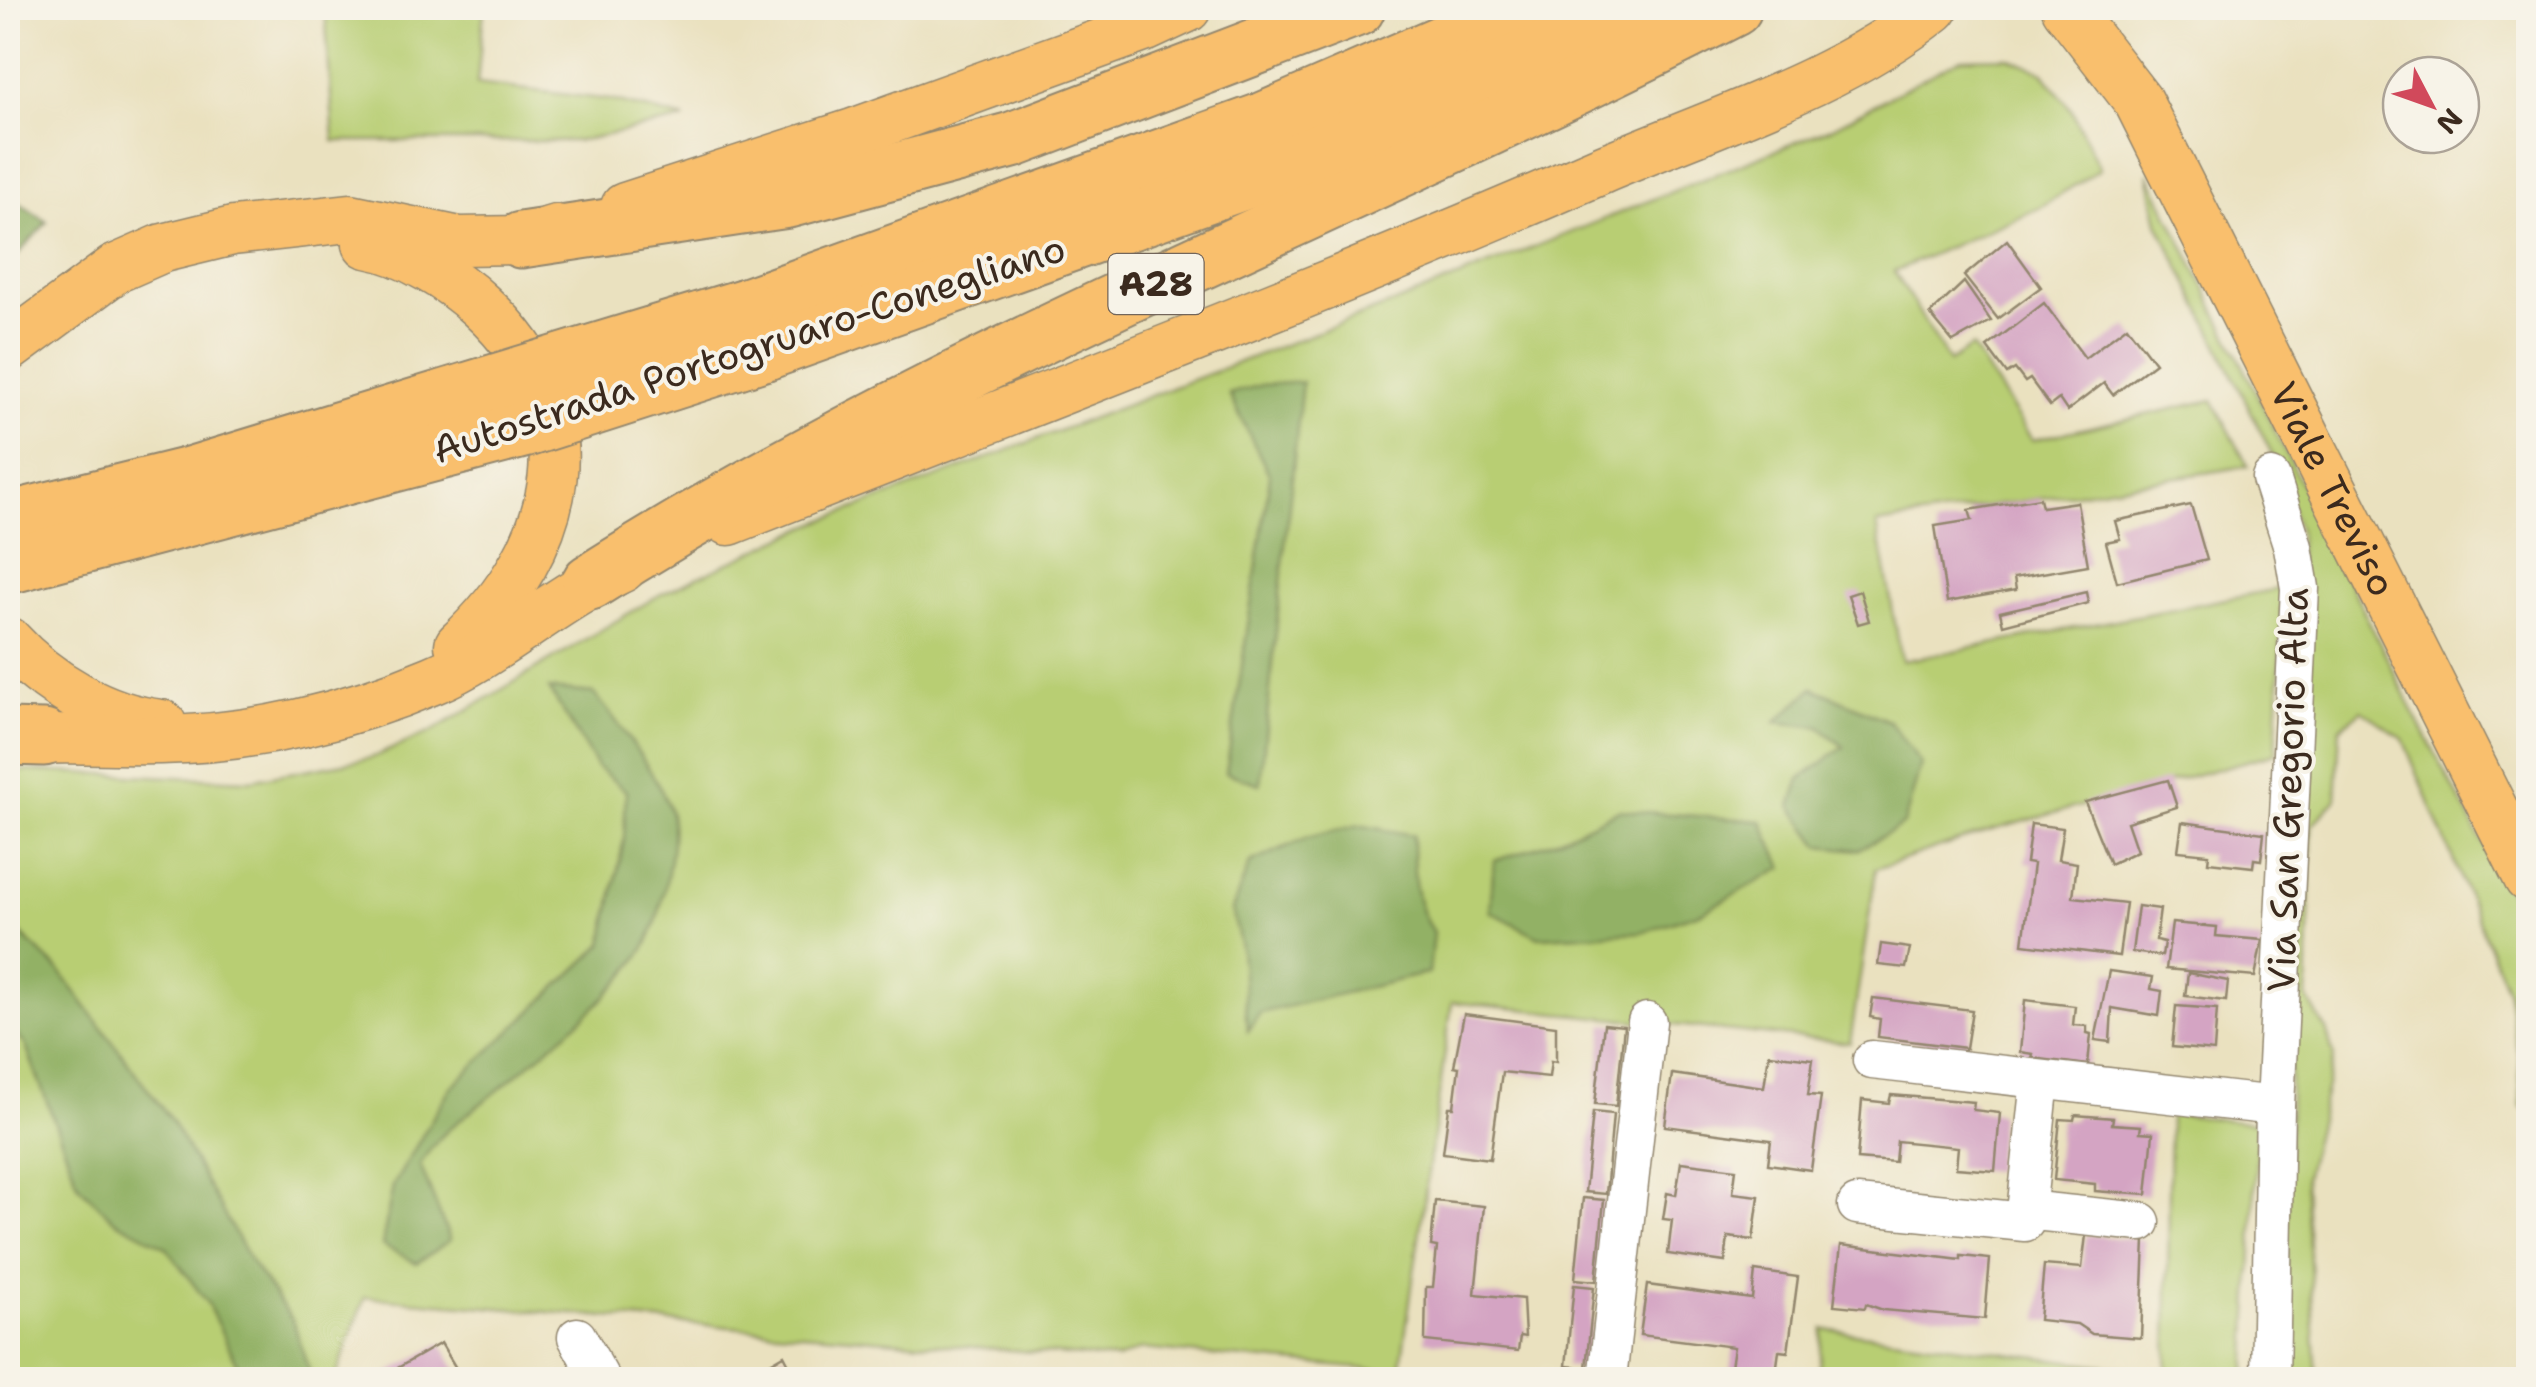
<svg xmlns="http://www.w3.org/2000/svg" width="2536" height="1387" font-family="'Shantell Sans',sans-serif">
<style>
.green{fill:#b8ce73;stroke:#7a7c48;stroke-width:2.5}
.forest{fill:#92b165;stroke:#666e42;stroke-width:2.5}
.building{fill:#d4a4c3}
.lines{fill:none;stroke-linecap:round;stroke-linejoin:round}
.minor-casing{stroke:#92866e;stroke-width:41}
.major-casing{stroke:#92866e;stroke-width:51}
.highway-casing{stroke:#92866e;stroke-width:59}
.minor{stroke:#fff;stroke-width:38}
.major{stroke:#f9bf6d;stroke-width:48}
.highway{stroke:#f9bf6d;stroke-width:55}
.highway-bridge-casing{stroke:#92866e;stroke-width:59;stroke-linecap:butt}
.highway-bridge{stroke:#f9bf6d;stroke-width:55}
.labels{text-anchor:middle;stroke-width:8;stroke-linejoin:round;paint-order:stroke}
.shield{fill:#f7f3e8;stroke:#73665b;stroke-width:2.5}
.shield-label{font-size:35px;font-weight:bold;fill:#3b2a1e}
.street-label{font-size:38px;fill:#3b2a1e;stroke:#f7f3e8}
</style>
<rect width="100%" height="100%" fill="#f7f3e8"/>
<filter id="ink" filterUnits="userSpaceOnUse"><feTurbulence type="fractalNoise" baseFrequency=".01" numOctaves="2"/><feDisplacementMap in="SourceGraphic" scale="20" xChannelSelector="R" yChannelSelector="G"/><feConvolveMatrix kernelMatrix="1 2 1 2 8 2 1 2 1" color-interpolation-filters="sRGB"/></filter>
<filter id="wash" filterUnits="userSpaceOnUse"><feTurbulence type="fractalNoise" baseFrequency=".0048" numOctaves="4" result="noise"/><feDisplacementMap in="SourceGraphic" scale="40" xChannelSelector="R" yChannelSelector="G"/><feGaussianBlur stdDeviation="2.25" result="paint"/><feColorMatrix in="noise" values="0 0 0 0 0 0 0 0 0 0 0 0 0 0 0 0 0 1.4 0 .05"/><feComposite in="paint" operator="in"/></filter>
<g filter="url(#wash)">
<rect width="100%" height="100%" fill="#eae1bf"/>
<!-- green -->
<g class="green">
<polygon points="325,8 484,8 477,84 611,100 685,119 578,141 334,141"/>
<polygon points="2008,57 2043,72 2072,111 2100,169 2039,208 1894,271 1949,362 1972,347 2032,440 2213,400 2248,466 1877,524 1902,661 2283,588 2276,753 1985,832 1876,869 1850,1043 1452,1002 1400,1372 1142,1349 1117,1359 365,1297 335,1379 8,1380 8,770 250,780 371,758 431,732 661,594 806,527 1397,302 1831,128 1961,58"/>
<polygon points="2148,173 2416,717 2528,928 2528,1113 2521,1106 2519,1060 2507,990 2403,739 2362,710 2340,728 2336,799 2312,825 2307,997 2326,1030 2334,1057 2305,1178 2317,1379 2285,1379 2299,531 2270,450 2158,223"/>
<polygon points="2170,1114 2258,1123 2246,1379 1818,1380 1823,1329 2167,1374"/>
</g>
<!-- forest -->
<g class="forest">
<polygon points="8,196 47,222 8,265"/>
<polygon points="1302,382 1260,784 1226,773 1270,476 1229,394 1261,385"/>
<polygon points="1813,688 1889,721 1921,764 1904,824 1859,850 1820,846 1791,806 1800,779 1844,747 1820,727 1776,722"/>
<path d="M 549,689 L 593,693 C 615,717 664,784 671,815 C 677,843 660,925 644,949 C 610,1002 549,1046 502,1087 C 471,1113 440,1129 420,1165 L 450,1240 L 417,1263 L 382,1245 L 393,1186 L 450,1088 L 603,944 L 624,839 L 626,791 L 597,767 Z"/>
<polygon points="1619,810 1762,821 1783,868 1702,912 1641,932 1539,937 1490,911 1494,861 1554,841"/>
<path d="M 1359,825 L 1413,835 C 1413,868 1413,905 1433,932 L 1429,973 L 1260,1013 L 1247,1031 L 1241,947 L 1232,910 L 1250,863 L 1306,838 Z"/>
<polygon points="8,922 58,969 171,1120 252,1264 293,1321 312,1379 245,1379 206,1301 166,1247 114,1220 79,1186 25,1044 8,1027"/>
</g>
<g id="blocks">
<!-- building -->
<g class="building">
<polygon points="2007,240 2041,287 1998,319 1964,276"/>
<polygon points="1964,282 1991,321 1953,342 1930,314"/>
<polygon points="2044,303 2085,358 2127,326 2155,363 2113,395 2104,383 2067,411 2059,399 2050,406 2030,379 2025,382 2015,369 2007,374 1987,347"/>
<polygon points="2040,498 2042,507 2077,502 2088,565 2014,578 2016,590 1947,602 1935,526 1972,520 1969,510"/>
<polygon points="2191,505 2207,560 2117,582 2106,542 2120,539 2115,521"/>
<polygon points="1860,591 1869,621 1858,624 1848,595"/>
<polygon points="2086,592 2088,603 2003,625 2000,612"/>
<polygon points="2168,780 2177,807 2127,822 2137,851 2110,864 2085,802"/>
<polygon points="2182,822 2264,833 2261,860 2254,859 2253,867 2208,862 2209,854 2178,851"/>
<polygon points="2031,824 2063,828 2058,860 2077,863 2073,897 2126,903 2119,956 2023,944 2033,864 2026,863"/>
<polygon points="2138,906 2160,909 2156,940 2164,942 2162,956 2132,952"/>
<polygon points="2172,923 2217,927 2216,936 2262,940 2255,977 2166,969"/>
<polygon points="1881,944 1910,948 1906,968 1878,965"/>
<polygon points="2109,971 2153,977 2151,989 2162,991 2159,1016 2112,1008 2110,1042 2095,1040"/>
<polygon points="2188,973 2228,981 2226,1001 2185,996"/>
<polygon points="1873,998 1972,1010 1966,1048 1878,1037 1880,1019 1870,1017"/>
<polygon points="2025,1000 2075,1006 2073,1025 2087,1026 2087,1033 2091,1034 2088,1065 2032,1058 2033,1054 2020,1052"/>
<polygon points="2176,1006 2217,1009 2214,1051 2172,1047"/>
<polygon points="1464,1014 1556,1026 1556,1062 1551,1061 1549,1077 1502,1072 1490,1159 1443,1153 1449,1107 1454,1107 1459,1067 1454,1066"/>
<polygon points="1604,1024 1624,1026 1616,1106 1595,1104"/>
<polygon points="1769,1054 1813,1059 1808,1095 1821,1096 1811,1170 1768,1164 1771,1140 1665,1126 1672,1074 1764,1087"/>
<polygon points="1891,1095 1974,1102 1973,1110 2000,1113 1995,1171 1956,1168 1958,1147 1897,1141 1895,1162 1857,1159 1862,1100 1889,1103"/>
<polygon points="1593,1112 1613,1114 1606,1194 1585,1192"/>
<polygon points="2075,1115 2113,1118 2112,1124 2141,1126 2140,1132 2153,1133 2147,1195 2095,1191 2095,1184 2054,1180 2060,1119 2074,1120"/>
<polygon points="1681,1162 1736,1169 1733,1193 1759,1196 1753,1240 1728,1237 1725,1262 1668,1254 1672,1220 1663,1219 1667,1193 1676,1195"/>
<polygon points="1583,1198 1604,1200 1596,1281 1575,1279"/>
<polygon points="1435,1201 1484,1206 1475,1294 1523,1299 1525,1337 1520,1336 1518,1351 1425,1341 1426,1287 1433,1287 1437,1247 1431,1246"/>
<polygon points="2086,1235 2145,1240 2141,1338 2092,1334 2077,1324 2039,1320 2044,1265 2082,1268"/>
<polygon points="1841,1245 1961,1260 1961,1256 1990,1259 1985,1319 1883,1310 1866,1304 1865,1308 1834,1305"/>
<polygon points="1755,1271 1798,1277 1788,1352 1779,1351 1775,1380 1729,1380 1734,1347 1640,1335 1647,1285 1752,1299"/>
<polygon points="1574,1285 1594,1287 1586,1368 1566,1366"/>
<polygon points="441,1343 463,1380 377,1380"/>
<polygon points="784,1355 797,1380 716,1380 742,1365 748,1376"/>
</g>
</g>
</g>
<g filter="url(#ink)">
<use href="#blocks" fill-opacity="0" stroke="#92866e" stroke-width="2.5"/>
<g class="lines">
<defs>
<g id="minor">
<polyline points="1872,1060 2275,1106"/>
<polyline points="1857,1205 2025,1222 2040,1080"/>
<polyline points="2025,1210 2141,1222"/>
<polyline points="577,1337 601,1380"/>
<polyline points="1607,1380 1647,1022"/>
<polyline points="2270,1380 2275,1106 2300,588 2293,547 2271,478"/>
</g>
<g id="major">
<path id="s1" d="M 2066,8 L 2138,101 L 2528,878"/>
<polyline points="625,207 853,133 1146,27 1187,8"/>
<path d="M 367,244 C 407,251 452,279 481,306 C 596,411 564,547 459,645"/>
<polyline points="8,348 115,269 163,248 233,231 350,218 459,241 521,240 556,229"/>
<path d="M 729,521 C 1020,406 1314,295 1601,170 C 1711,123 1841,83 1934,8"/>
<path d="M 8,641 C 46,683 104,718 162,724"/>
<path d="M 9,741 C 59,737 110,741 160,740 C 253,739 348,716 433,680 C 496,654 555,598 622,568"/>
</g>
<g id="highway">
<polyline points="521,240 788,200 1012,140 1357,8"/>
<polyline points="746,306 1262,121 1523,8"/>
<polyline points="766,352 1274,171 1637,8"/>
<path d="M 590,582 C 951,353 1355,204 1734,8"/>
<polyline points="8,737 44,738"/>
</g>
</defs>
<!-- minor casing -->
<use href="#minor" class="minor-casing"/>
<!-- major casing -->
<use href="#major" class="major-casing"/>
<!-- highway casing -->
<use href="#highway" class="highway-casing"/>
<!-- minor -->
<use href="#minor" class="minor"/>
<!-- major -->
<use href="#major" class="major"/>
<!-- highway -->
<use href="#highway" class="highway"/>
<defs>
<g id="highway-bridge">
<polyline points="8,520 186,476 746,306"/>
<polyline points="8,566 523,430 766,352"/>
</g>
</defs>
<!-- highway-bridge casing -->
<use href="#highway-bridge" class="highway-bridge-casing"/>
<!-- highway-bridge -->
<use href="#highway-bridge" class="highway-bridge"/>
</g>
</g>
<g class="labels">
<!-- shield labels -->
<rect class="shield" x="1108.5" y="254" width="95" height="60" rx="8"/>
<g class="shield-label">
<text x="1156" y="296">A28</text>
</g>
<!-- street labels -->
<g class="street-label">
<text transform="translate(749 349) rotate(-18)" y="13">Autostrada Portogruaro-Conegliano</text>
<text dy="13" stroke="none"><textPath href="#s1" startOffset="552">Viale Treviso</textPath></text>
<text transform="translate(2288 790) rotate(-88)" y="13">Via San Gregorio Alta</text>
</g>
</g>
<!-- margin -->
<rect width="2536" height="1387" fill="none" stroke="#f7f3e8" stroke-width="40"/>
<!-- north arrow -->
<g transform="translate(2431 105) rotate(131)"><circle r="48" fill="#f7f3e8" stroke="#aca397" stroke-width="2.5"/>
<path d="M0-8L18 38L0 25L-18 38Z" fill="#d1495b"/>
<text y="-15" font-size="28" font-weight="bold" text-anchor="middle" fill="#3b2a1e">N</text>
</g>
</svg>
